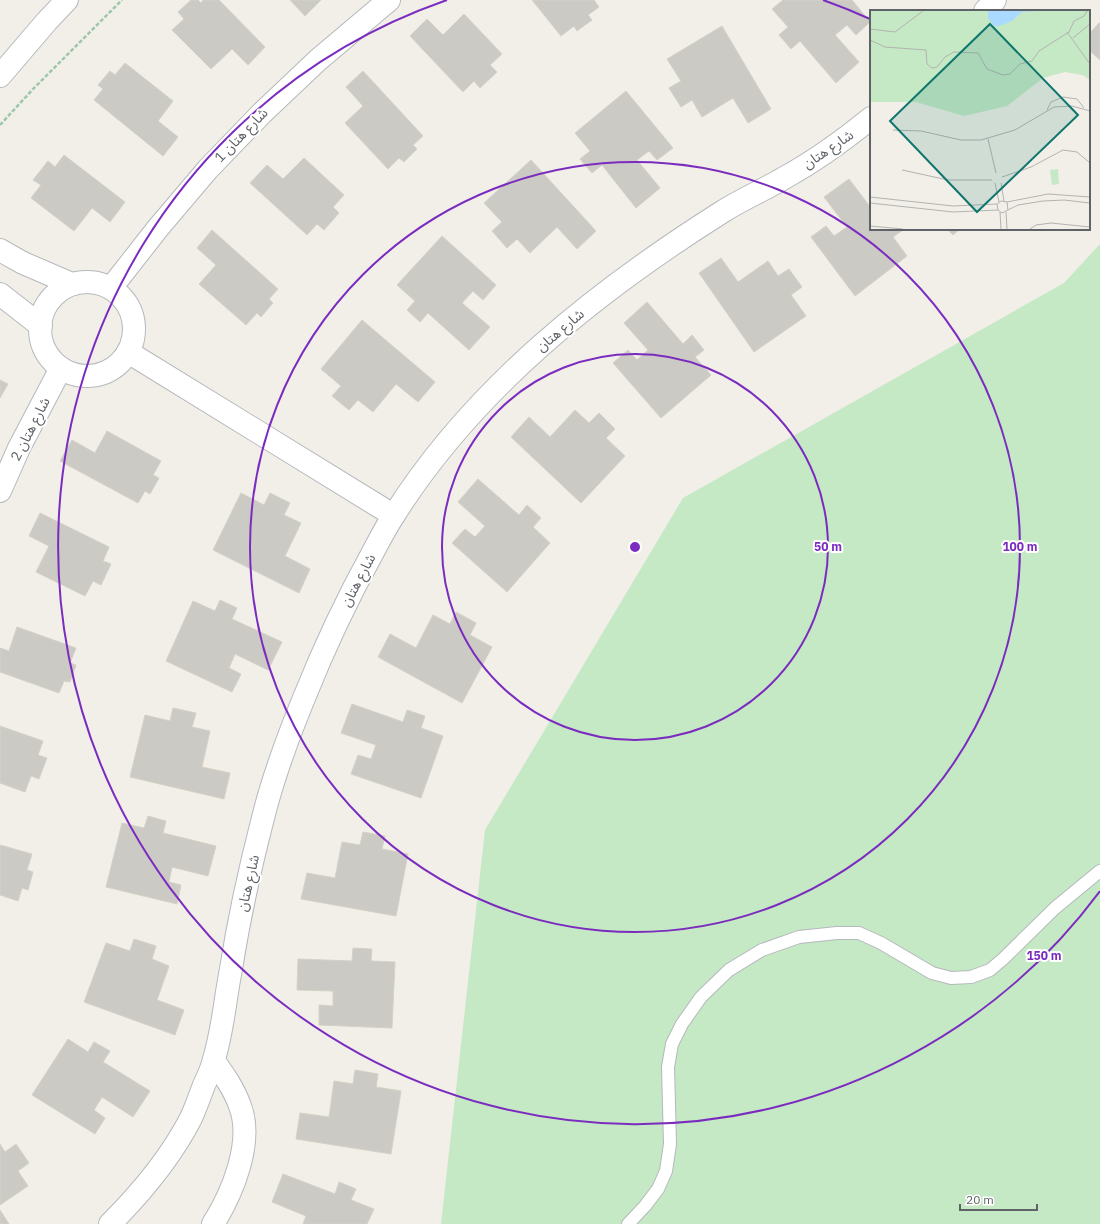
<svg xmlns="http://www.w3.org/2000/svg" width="1100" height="1224" font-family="'IBM Plex Sans','Noto Sans Arabic',sans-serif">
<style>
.green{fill:#c5e8c5}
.building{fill:#cccac5;stroke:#d6d1c6}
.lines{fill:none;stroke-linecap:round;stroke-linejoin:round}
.service-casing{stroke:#b5b8bc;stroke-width:14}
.minor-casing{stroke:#b5b8bc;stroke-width:24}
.secondary-casing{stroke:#b6babf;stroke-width:24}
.path{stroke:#9cc7a9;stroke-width:2.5;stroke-dasharray:4 2;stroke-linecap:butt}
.service{stroke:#fff;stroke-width:12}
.minor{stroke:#fff;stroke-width:22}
.secondary{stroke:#fff;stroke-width:22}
.ring{fill:none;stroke:#7b2cbf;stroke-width:2}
.labels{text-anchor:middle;stroke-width:4;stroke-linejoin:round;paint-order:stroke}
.street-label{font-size:14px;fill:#5f6368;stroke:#fff}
.inset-road{fill:none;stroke:#b3b3b1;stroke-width:1}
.view{fill:#0f766e;fill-opacity:0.15;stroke:#0f766e;stroke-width:2}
.inset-edge{fill:none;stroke:#5f6368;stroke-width:2}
.centre{fill:#7b2cbf;stroke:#fff;stroke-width:2}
.ring-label{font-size:12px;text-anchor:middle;font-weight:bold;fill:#7b2cbf;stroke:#fff;stroke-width:4;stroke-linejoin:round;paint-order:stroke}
</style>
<rect width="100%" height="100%" fill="#f1efe8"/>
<!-- green -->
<polygon class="green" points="1100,244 1100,1224 441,1224 485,830 683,498 1064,283"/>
<!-- building -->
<g class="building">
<polygon points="191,0 198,0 201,3 203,0 219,0 265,47 248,65 232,49 211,69 172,30 184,19 178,12"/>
<polygon points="290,0 321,0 305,16"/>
<polygon points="532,0 594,0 599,7 588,15 592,20 577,31 574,26 561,36"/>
<polygon points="783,0 852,0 870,22 856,35 847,25 835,35 859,62 836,83 800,41 791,49 779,35 788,27 772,9"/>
<polygon points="464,14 502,54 490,65 497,72 480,88 474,81 463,92 410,36 427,19 443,35"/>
<polygon points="1099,23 1100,23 1100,60 1089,50 1089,34"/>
<polygon points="722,26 771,109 748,123 733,98 702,117 692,100 681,107 669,88 681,81 667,59"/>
<polygon points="125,63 173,101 158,121 178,137 163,156 94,100 103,89 98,85 110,71 115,75"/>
<polygon points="363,71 423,136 413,145 417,149 404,162 399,158 388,169 345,123 363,106 346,87"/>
<polygon points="626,91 673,148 657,160 649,151 637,160 660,188 636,208 602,165 592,173 580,159 590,151 575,133"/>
<polygon points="64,155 125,202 110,222 92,208 74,231 31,198 41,185 33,180 48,161 55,167"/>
<polygon points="304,158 344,195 333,207 339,213 324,230 317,224 307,235 250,183 267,165 283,179"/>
<polygon points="531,160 596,231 577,249 557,227 530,253 517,239 507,248 492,231 502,222 484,203"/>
<polygon points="849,179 871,208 871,229 902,229 903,230 893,237 907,256 855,296 811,237 826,226 834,236 847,227 824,197"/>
<polygon points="947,229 960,229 953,235"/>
<polygon points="212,230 278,289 269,299 273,303 261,317 257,313 246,325 199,284 216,265 197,248"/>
<polygon points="442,236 496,285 483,300 473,291 462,303 490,327 469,350 428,313 420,322 407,310 415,301 397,285"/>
<polygon points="721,258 738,282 768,261 778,276 789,269 802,287 791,295 806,316 754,352 699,273"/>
<polygon points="647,302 683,344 692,335 704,350 695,357 711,375 661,418 613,363 628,350 637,360 648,350 624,323"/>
<polygon points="362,320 435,382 418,402 396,384 373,412 358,400 349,410 332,396 341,386 321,369"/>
<polygon points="0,380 8,384 0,398"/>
<polygon points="575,410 589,423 599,413 615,429 606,438 625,456 581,503 511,437 529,417 550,437"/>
<polygon points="107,431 161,461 153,475 159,478 150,494 145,491 138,503 60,461 72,440 95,453"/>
<polygon points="478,479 519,515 527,505 541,518 533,527 550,543 507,592 452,543 465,529 475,537 485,526 458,502"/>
<polygon points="241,493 264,505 270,493 290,503 284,515 301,523 285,556 310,569 299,593 213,550"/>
<polygon points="40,513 109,547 103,561 111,564 101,585 93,581 85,596 36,572 49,546 29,536"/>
<polygon points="220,600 237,608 232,619 282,642 268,670 235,654 229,668 241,674 232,692 166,661 193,601 215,611"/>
<polygon points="456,612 476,623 470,635 492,647 462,703 378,657 390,634 416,648 433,615 450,624"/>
<polygon points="17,627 76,648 70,663 76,665 70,682 64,681 59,693 0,672 0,648 9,651"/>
<polygon points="352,704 403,722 407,710 425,716 421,728 443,736 421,798 351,774 358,755 371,759 376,745 341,733"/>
<polygon points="173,708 196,713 192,727 210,731 202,767 230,773 224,799 130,777 145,715 170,721"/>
<polygon points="0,726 43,741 38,755 47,758 39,779 31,776 25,792 0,783"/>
<polygon points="148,816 166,821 163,833 216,846 208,876 172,867 169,882 181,885 177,904 106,887 122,823 144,828"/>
<polygon points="363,832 385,836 382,849 408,854 396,916 301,899 307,873 335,878 342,842 360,845"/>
<polygon points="0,845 32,854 27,870 33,872 28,890 22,888 18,901 0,895"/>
<polygon points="134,939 156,946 152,959 169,966 157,1000 184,1010 175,1035 84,1002 106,943 130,951"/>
<polygon points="353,948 372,949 371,961 395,962 392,1028 319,1025 319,1005 333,1006 333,991 297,990 298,959 352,961"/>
<polygon points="68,1039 88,1052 94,1042 110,1051 103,1062 150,1091 133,1117 102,1097 94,1110 105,1118 95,1134 32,1095"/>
<polygon points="355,1070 378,1074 376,1087 401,1091 391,1154 296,1139 300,1113 329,1117 334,1081 353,1084"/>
<polygon points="0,1144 5,1152 16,1144 29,1163 18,1171 28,1186 0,1205"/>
<polygon points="283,1174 335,1194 339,1182 356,1189 351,1200 374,1209 367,1224 303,1224 306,1216 272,1202"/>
<polygon points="0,1210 9,1224 0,1224"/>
</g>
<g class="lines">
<defs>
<polyline id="service" points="628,1224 645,1206 658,1189 666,1171 670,1144 668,1067 672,1044 682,1024 701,997 729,970 762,950 799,937 837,933 859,933 881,943 932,973 951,978 971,977 990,970 1003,959 1055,908 1100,871"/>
<g id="minor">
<polyline points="985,11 995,0"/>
<polyline points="0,250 23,263 72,284"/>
<circle cx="87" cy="329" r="47"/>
<polyline points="111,288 158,228 208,169 262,113 318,60 389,0"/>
<polyline points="0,294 41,326"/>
<polyline points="128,352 393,515"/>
<polyline points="0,491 19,448 61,368"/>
<path d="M 110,1224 C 140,1194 171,1157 191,1118 C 196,1107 200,1096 204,1085 C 208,1077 212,1068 214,1059 C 223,1030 225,999 231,969 C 239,918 250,868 263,818 C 273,777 288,737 304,698 C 324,648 347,599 373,552 C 380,539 386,527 394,515 C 474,388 597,291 722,212 C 742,199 764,190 784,178 C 815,161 844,140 871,118"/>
<path d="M 213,1224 C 232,1194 254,1142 240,1106 C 234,1089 224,1075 214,1061"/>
</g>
<polyline id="secondary" points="0,76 47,21 67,0"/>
</defs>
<!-- service casing -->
<use href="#service" class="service-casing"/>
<!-- minor casing -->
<use href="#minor" class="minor-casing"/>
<!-- secondary casing -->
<use href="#secondary" class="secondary-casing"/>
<!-- path -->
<polyline class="path" points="0,125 34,88 122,0"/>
<!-- service -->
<use href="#service" class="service"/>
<!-- minor -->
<use href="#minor" class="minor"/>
<!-- secondary -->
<use href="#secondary" class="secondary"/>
</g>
<!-- distance rings -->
<g class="ring">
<circle cx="635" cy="547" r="193"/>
<circle cx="635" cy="547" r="385"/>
<path d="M1100 891A578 578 0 1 1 447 0M823 0A578 578 0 0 1 870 19"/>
</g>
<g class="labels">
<!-- street labels -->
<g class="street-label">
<text transform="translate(241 135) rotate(-46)" y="5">شارع هتان 1</text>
<text transform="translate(828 149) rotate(-34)" y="5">شارع هتان</text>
<text transform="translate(560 330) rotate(-40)" y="5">شارع هتان</text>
<text transform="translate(30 429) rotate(-63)" y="5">شارع هتان 2</text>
<text transform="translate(358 580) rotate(-62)" y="5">شارع هتان</text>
<text transform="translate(248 883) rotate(-77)" y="5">شارع هتان</text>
</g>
</g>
<!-- overview -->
<g transform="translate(870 10)">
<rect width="220" height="220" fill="#f1efe8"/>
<path d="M 0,1 L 220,1 L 220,70 L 213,65 L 195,62 L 173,68 L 137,96 L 94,106 L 46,92 L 0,92 ZM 188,159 L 189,174 L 182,175 L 180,160 Z" fill="#c5e8c5"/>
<path d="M 118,1 L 167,1 L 152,2 L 142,11 L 129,16 L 124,16 L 118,8 Z" fill="#aadaff"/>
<path class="inset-road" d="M 0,19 L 25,22 L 53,1M 197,22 L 220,54M 203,28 L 220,14M 0,30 L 15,37 L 56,40 L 57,54 L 62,58 L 67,57 L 75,47 L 84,42 L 108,43 L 117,59 L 133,65 L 140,64 L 150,54 L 162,51 L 169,41 L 199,22 L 204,11 L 214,6 L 217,1M 177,100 L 181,92 L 193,87 L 207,89 L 214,98M 23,120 L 51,121 L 91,130 L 111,130 L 145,120 L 184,97 L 202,96 L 220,101M 118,129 L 126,163M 32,160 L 78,170 L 122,170M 132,167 L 161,157 L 193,140 L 207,142 L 220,153M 125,173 L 129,192M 131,173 L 134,191M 0,187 L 83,196 L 127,194M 137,192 L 178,184 L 220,187M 0,193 L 83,202 L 128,200M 138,200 L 137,192 L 131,191 L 127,194 L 128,200 L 132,203 L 148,195 L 173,191 L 194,190 L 220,193M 130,202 L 131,219M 136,202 L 137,219M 0,216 L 33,219M 160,219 L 166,215 L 181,213 L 220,217"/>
<path class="view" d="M 120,14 L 208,105 L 107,202 L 20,111 Z"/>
<rect width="220" height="220" class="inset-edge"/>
</g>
<circle cx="635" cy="547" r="6" class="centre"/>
<g class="ring-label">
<text x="828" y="551">50 m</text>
<text x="1020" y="551">100 m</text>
<text x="1044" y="960">150 m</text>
</g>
<!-- scale -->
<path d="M960 1204v6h77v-6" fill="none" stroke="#5f6368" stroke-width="2"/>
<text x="966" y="1204" font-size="12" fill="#5f6368" stroke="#ffffff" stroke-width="3" paint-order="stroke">20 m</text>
</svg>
